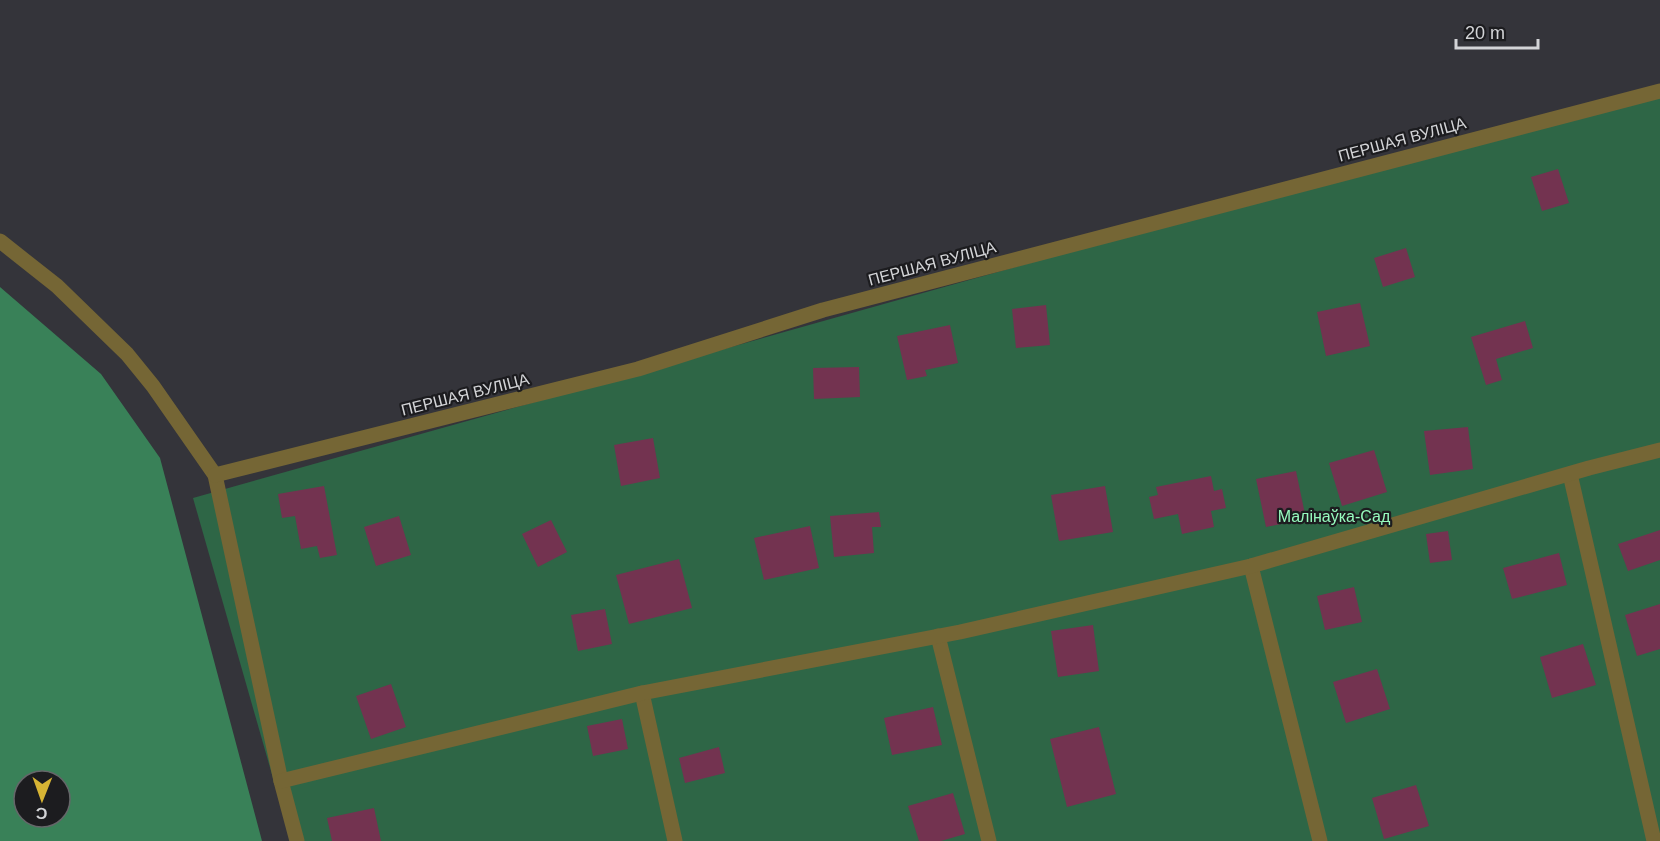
<svg xmlns="http://www.w3.org/2000/svg" width="1660" height="841" font-family="Arial,sans-serif">
<style>
.green{fill:#2e6646}
.forest{fill:#398158;fill-rule:evenodd}
.building{fill:#733350}
.lines{fill:none;stroke-linecap:round;stroke-linejoin:round}
.street{stroke:#756635;stroke-width:15}
.labels{text-anchor:middle;stroke-width:4.5;stroke-linejoin:round;paint-order:stroke}
.street-label{font-size:16px;fill:#d3d4d7;stroke:#1c1c1f}
.park-label{font-size:16px;fill:#97fbbe;stroke:#1c1c1f}
</style>
<rect width="100%" height="100%" fill="#34343a"/>
<!-- green -->
<polygon class="green" points="1660,86 1660,841 291,841 193,498"/>
<!-- forest -->
<path class="forest" d="M 0,287 L 101,374 L 160,458 L 262,841 L 0,841 ZM 24,781 L 60,781 L 60,817 L 24,817 Z"/>
<!-- building -->
<g class="building">
<polygon points="1558,169 1569,203 1542,211 1531,177"/>
<polygon points="1406,248 1415,277 1383,287 1374,258"/>
<polygon points="1360,303 1370,346 1326,356 1317,312"/>
<polygon points="1046,305 1050,345 1016,348 1012,309"/>
<polygon points="1525,321 1533,348 1496,359 1502,380 1486,385 1471,337"/>
<polygon points="950,325 958,363 925,370 927,376 907,380 897,336"/>
<polygon points="859,367 860,397 814,399 813,368"/>
<polygon points="1468,427 1473,469 1430,475 1424,431"/>
<polygon points="653,438 660,478 621,486 614,445"/>
<polygon points="1374,450 1387,492 1342,506 1329,463"/>
<polygon points="1296,471 1306,519 1266,527 1256,479"/>
<polygon points="1211,476 1214,491 1222,489 1226,508 1211,511 1214,527 1182,534 1178,514 1154,519 1149,497 1158,495 1156,487"/>
<polygon points="324,486 337,555 320,558 317,546 301,549 295,516 282,518 278,494"/>
<polygon points="1105,486 1113,532 1059,541 1051,495"/>
<polygon points="879,512 881,527 872,527 874,553 834,557 830,516"/>
<polygon points="399,516 411,555 376,566 364,527"/>
<polygon points="551,520 567,552 538,567 522,534"/>
<polygon points="810,526 819,568 764,580 754,538"/>
<polygon points="1660,530 1660,560 1628,571 1618,544"/>
<polygon points="1448,531 1452,560 1430,563 1426,534"/>
<polygon points="1559,553 1567,585 1512,599 1503,568"/>
<polygon points="679,559 692,608 629,624 616,575"/>
<polygon points="1354,587 1362,622 1325,630 1317,596"/>
<polygon points="1660,604 1660,649 1637,656 1625,615"/>
<polygon points="605,609 612,644 578,651 571,615"/>
<polygon points="1093,625 1099,671 1058,677 1051,631"/>
<polygon points="1583,644 1596,685 1552,698 1540,657"/>
<polygon points="1377,669 1390,709 1346,723 1333,682"/>
<polygon points="391,684 406,727 371,739 356,696"/>
<polygon points="933,707 942,745 892,755 884,718"/>
<polygon points="622,719 628,749 593,756 587,726"/>
<polygon points="1099,727 1116,794 1067,807 1050,739"/>
<polygon points="719,747 725,773 685,783 679,758"/>
<polygon points="1416,785 1429,826 1384,839 1372,798"/>
<polygon points="953,793 965,834 941,841 919,841 908,806"/>
<polygon points="374,808 381,841 332,841 327,818"/>
</g>
<g class="lines">
<!-- street -->
<g class="street">
<polyline points="0,241 57,286 127,354 153,386 215,475 281,781 297,841"/>
<polyline points="1570,474 1654,841"/>
<polyline points="215,475 638,369 823,310 1660,91"/>
<polyline points="1251,566 1320,841"/>
<polyline points="938,636 989,841"/>
<polyline points="642,693 675,841"/>
<polyline points="281,781 642,693 960,632 1251,566 1589,468 1660,450"/>
</g>
</g>
<g class="labels">
<!-- street labels -->
<g class="street-label">
<text transform="translate(1402 139) rotate(-15)" y="6">ПЕРШАЯ ВУЛІЦА</text>
<text transform="translate(932 263) rotate(-15)" y="6">ПЕРШАЯ ВУЛІЦА</text>
<text transform="translate(465 394) rotate(-14)" y="6">ПЕРШАЯ ВУЛІЦА</text>
</g>
<!-- park labels -->
<g class="park-label">
<text x="1334" y="522">Малінаўка-Сад</text>
</g>
</g>
<!-- north arrow -->
<g transform="translate(42 799) rotate(181)"><circle r="28" fill="#1c1c1f" stroke="#656669" stroke-width="1.5"/>
<path d="M0-4.5L10 22L0 15L-10 22Z" fill="#d7b434"/>
<text y="-9" font-size="16" font-weight="bold" text-anchor="middle" fill="#d3d4d7">С</text>
</g>
<!-- scale -->
<path d="M1456 39v9h82v-9" fill="none" stroke="#d3d4d7" stroke-width="3"/>
<text x="1465" y="39" font-size="18" fill="#d3d4d7" stroke="#1c1c1f" stroke-width="4.5" paint-order="stroke">20 m</text>
</svg>
